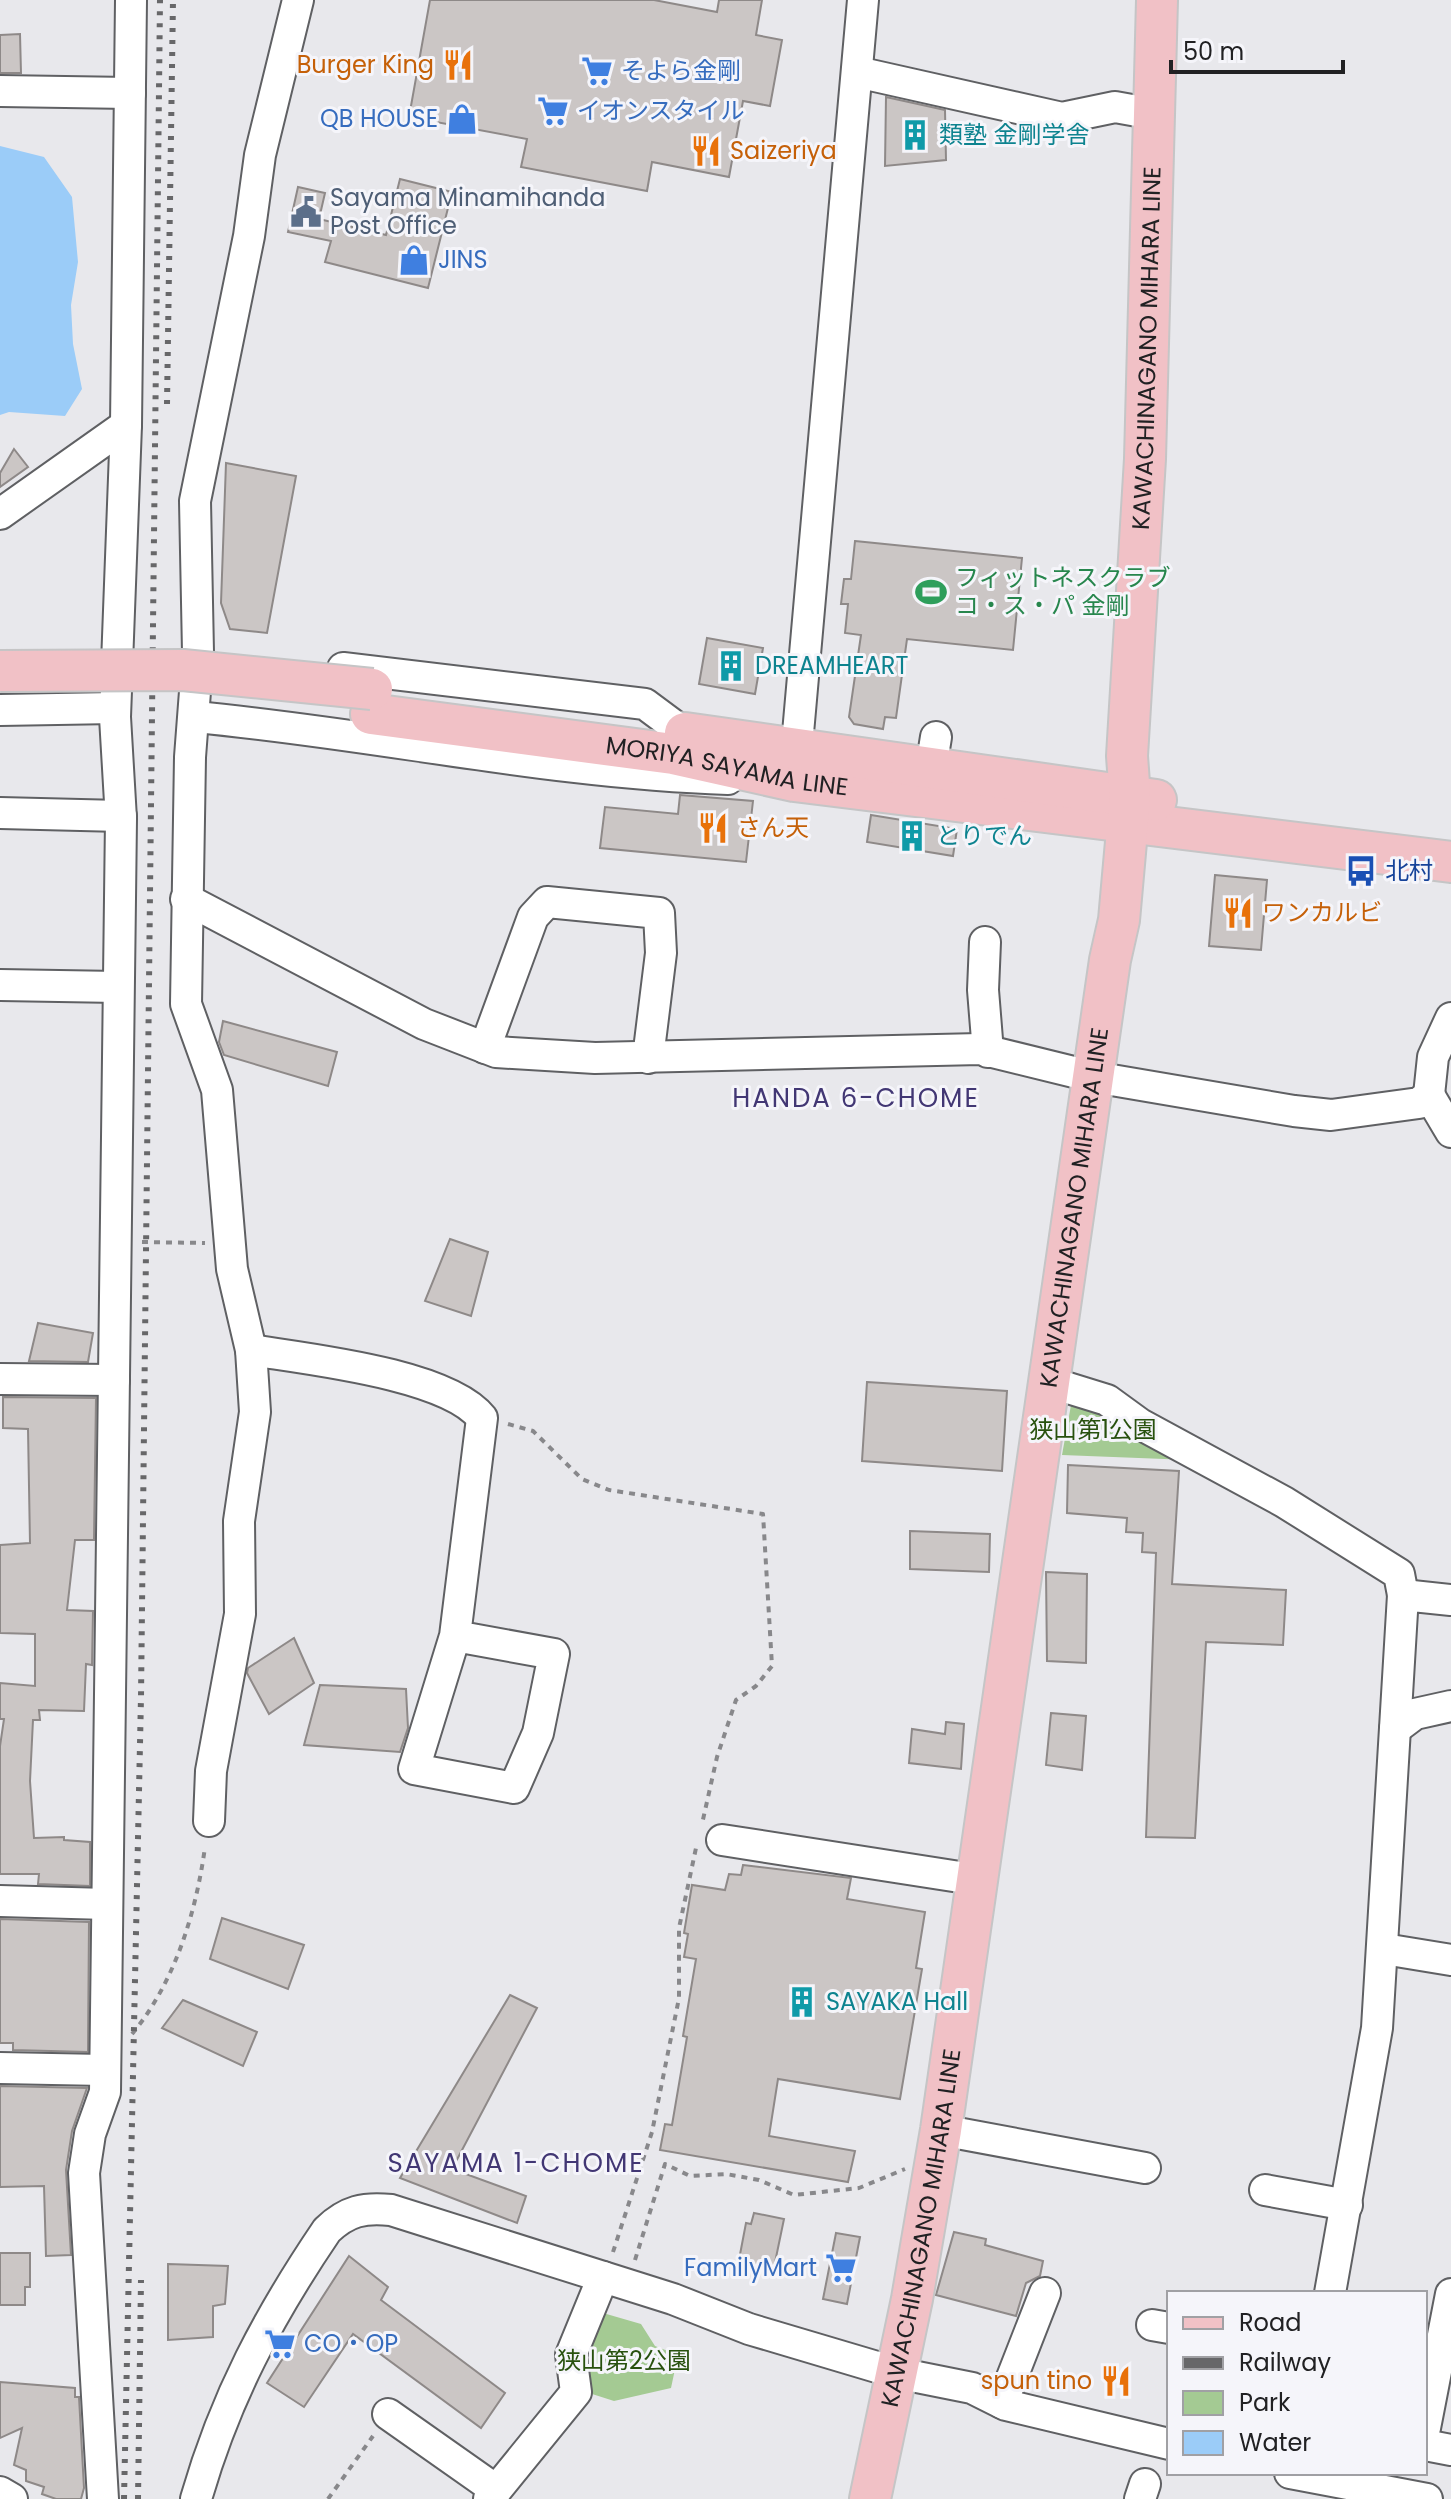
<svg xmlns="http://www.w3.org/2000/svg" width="1451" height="2499" font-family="Poppins,'Noto Sans JP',sans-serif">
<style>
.green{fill:#a4ca93}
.water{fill:#9bccf8}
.building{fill:#cbc6c5;stroke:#8e8988;stroke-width:2}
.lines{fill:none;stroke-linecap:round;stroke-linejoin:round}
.minor-casing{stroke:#5f6063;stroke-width:34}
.major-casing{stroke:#c5c5c6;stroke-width:44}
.path{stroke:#88888b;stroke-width:4;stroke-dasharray:6 6;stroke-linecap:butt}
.minor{stroke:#fff;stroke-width:30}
.major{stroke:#f1c1c6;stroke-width:40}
.rail{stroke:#676769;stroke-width:6;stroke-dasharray:4 8;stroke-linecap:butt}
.major-bridge-casing{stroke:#c5c5c6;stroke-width:44;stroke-linecap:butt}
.major-bridge{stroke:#f1c1c6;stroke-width:40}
.labels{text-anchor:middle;stroke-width:6;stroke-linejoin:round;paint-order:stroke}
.food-label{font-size:24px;fill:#c56008;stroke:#f5f5fa;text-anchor:start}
.shop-label{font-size:24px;fill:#366cbe;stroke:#f5f5fa;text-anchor:start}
.culture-label{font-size:24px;fill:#0d838f;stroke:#f5f5fa;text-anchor:start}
.service-label{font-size:24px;fill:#4e5e75;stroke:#f5f5fa;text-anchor:start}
.street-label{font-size:24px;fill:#212123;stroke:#f5f5fa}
.leisure-label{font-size:24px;fill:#27864d;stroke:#f5f5fa;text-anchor:start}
.transit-label{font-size:24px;fill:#164399;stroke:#f5f5fa;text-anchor:start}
.park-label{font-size:24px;fill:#28510e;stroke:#f5f5fa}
.neighbourhood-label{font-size:26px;letter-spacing:2px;fill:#423774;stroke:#f5f5fa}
</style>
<rect width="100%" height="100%" fill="#e8e8ec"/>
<!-- green -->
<g class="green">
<polygon points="1073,1394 1190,1460 1062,1455"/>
<polygon points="603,2313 641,2324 655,2346 678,2355 671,2388 614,2401 589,2393 585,2371"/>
</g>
<!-- water -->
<polygon class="water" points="0,146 44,157 72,197 78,262 71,305 73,344 82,389 65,416 9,412 0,415"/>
<!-- building -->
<g class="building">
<polygon points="430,0 654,0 717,12 719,0 762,0 756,35 782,40 770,106 743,101 729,177 652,162 647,191 521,167 527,139 409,117"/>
<polygon points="20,34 21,73 0,73 0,35"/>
<polygon points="886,97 945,110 946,160 885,166"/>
<polygon points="400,179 452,192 428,288 325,262 331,241 288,232 298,187 325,193 319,219 386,235"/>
<polygon points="14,449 28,467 0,487 0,473"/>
<polygon points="226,463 296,476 267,633 230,629 221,603"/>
<polygon points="855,541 1022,558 1013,650 907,639 896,718 885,717 883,729 854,724 849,717 861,635 845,633 848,604 841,604 844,579 851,579"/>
<polygon points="707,638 763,648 755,694 699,684"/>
<polygon points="680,795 753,801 746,862 600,848 605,807 678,814"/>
<polygon points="871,815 957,829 953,856 867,842"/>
<polygon points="1215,875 1267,880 1261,950 1209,946"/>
<polygon points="223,1021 337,1052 328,1086 224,1055 219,1042"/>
<polygon points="450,1239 488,1252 471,1316 425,1301"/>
<polygon points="38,1323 93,1333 88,1362 29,1361"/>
<polygon points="867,1382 1007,1391 1002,1471 862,1461"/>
<polygon points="3,1397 96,1398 94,1540 75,1540 67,1610 93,1611 92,1665 86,1664 84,1711 39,1710 40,1720 33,1720 30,1781 34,1838 64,1837 64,1840 90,1842 90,1886 38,1884 39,1874 0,1874 0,1746 4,1719 0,1719 0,1683 35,1686 35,1634 0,1633 0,1545 30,1543 28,1429 3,1428"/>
<polygon points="1068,1465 1179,1471 1172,1584 1286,1590 1283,1645 1206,1642 1195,1838 1146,1837 1156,1553 1142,1552 1143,1533 1126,1532 1127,1518 1067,1513"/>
<polygon points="910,1531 990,1534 989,1572 910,1569"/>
<polygon points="1046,1572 1087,1574 1086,1663 1047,1661"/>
<polygon points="294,1638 314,1683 269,1714 247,1673 248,1668"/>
<polygon points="320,1685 406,1689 408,1728 400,1752 304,1745"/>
<polygon points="1051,1713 1086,1716 1082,1770 1046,1765"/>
<polygon points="946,1722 964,1724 961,1769 909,1763 912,1729 945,1734"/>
<polygon points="743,1865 851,1878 847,1899 925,1912 916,1968 922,1969 900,2099 778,2079 769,2136 855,2151 848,2182 660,2150 665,2124 672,2125 687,2037 683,2036 696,1959 684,1957 688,1934 684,1933 692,1885 725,1890 729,1874 741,1875"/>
<polygon points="222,1918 304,1945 288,1989 210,1959"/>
<polygon points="0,1919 89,1922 88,2052 13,2050 13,2043 0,2043"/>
<polygon points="510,1995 537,2008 452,2169 526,2196 517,2223 400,2178"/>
<polygon points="183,2000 257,2032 243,2066 162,2028"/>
<polygon points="0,2086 87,2088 72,2131 66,2170 71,2255 46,2256 44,2186 0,2187"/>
<polygon points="754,2213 784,2219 773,2272 738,2265 746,2223 751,2224"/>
<polygon points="954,2232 986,2239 985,2245 1043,2261 1040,2276 1026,2283 1016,2316 936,2295"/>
<polygon points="836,2233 860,2237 847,2304 823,2299"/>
<polygon points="0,2253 30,2253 30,2287 25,2287 25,2305 0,2305"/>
<polygon points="349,2256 388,2287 381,2300 505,2393 481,2428 353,2334 304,2407 267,2383"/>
<polygon points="168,2264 228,2266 225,2304 213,2306 213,2337 168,2340"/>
<polygon points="0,2382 75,2388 75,2397 79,2397 84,2488 81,2499 56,2499 42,2494 44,2487 26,2481 26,2470 14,2465 22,2428 0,2438"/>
</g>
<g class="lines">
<defs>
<g id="minor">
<polyline points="857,72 1062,118 1115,107 1154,114"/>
<polyline points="0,91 130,93"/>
<polyline points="0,514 126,425"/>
<polyline points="343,668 645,704 684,733"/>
<polyline points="0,710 115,708"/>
<path d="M 195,717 C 372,733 552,774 728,779"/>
<polyline points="795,767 863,0"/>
<polyline points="931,768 936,737"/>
<polyline points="0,813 121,816"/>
<polyline points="186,899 424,1024 496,1052 595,1058 980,1049 1094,1077 1294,1111 1331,1115 1419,1103 1429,1095 1433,1057 1451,1018"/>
<polyline points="985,942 983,990 988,1052"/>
<polyline points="0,985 118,987"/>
<polyline points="485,1048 533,917 547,902 659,913 661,953 648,1058"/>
<polyline points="1429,1095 1451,1132"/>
<path d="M 251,1350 C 307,1359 448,1374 482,1418 L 455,1636 L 414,1769 L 514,1788 L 538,1733 L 554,1654 L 455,1636"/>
<polyline points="0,1379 114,1380"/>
<polyline points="1052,1383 1107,1400 1140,1424 1284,1502 1399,1574 1403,1595"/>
<polyline points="1395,1729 1415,1714 1451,1706"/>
<polyline points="209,1821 211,1771 240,1614 239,1521 255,1412 251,1350 232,1269 217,1090 186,1004 190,757 198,652 195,501 249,236 260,155 298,0"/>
<polyline points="722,1840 979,1880"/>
<polyline points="0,1901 107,1904"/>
<polyline points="1384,1949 1451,1960"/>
<polyline points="0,2068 104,2070"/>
<polyline points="941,2130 1145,2168"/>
<polyline points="1265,2190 1347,2205"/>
<polyline points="1330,2293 1377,2028 1403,1595 1451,1600"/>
<polyline points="1152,2325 1169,2328"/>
<polyline points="1002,2403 1045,2293"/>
<polyline points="388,2414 496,2490"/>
<polyline points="1425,2428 1451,2294"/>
<polyline points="1425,2445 1451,2450"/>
<polyline points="1290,2473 1427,2499"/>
<polyline points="0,2492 12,2499"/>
<polyline points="103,2499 84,2173 90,2134 105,2092 121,819 115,717 126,425 131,0"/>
<path d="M 196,2499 C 225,2398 268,2317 327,2230 C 347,2211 364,2207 391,2210 L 673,2299 L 749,2329 L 897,2373 L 972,2388 L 1006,2405 L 1169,2444"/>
<polyline points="489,2499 576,2392 571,2355 603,2277"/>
<polyline points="1140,2499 1145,2484"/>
</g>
<g id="major">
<path id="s1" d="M 371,714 L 673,754 L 794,781 L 1451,862"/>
<polyline points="685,733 1156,800"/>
<path id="s2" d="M 870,2499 L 912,2299 L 941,2130 L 1110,960 L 1119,920 L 1130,797 L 1127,756 L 1145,459 L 1157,0"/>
</g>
</defs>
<!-- minor casing -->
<use href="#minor" class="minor-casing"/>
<!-- major casing -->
<use href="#major" class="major-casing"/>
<!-- path -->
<g class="path">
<polyline points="142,1242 205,1243"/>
<polyline points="508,1424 533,1431 582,1479 609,1490 763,1514 772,1666 756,1686 736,1700 717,1757 702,1824"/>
<path d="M 132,2034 C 175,1982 196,1913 205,1847"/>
<polyline points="613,2252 652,2132 679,1998 679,1928 696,1848"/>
<polyline points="635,2260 665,2164 690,2176 726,2174 759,2180 794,2195 859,2188 905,2169"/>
<polyline points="328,2499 373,2436"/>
</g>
<!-- minor -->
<use href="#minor" class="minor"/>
<!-- major -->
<use href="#major" class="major"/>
<!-- rail -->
<g class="rail">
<polyline points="167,404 173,0"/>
<polyline points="124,2499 141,1697 160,0"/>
<polyline points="138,2499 141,2280"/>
</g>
<defs>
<polyline id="major-bridge" points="0,671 183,670 372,689"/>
</defs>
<!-- major-bridge casing -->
<use href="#major-bridge" class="major-bridge-casing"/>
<!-- major-bridge -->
<use href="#major-bridge" class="major-bridge"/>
</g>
<!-- icons -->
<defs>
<symbol id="restaurant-bare" viewBox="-9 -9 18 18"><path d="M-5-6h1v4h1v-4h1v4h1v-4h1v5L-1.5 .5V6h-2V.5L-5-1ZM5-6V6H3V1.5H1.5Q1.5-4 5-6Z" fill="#e8710a" stroke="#f5f5fa" stroke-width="2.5" paint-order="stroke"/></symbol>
<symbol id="supermarket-bare" viewBox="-9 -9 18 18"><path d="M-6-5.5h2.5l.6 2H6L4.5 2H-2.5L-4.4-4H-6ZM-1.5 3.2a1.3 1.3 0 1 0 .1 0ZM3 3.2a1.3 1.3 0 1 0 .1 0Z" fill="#3f7fe0" stroke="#f5f5fa" stroke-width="2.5" paint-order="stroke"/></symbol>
<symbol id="shop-bare" viewBox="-9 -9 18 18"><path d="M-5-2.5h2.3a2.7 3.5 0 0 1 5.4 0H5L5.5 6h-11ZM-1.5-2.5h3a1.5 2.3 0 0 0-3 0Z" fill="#3f7fe0" stroke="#f5f5fa" stroke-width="2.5" paint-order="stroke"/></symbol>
<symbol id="building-bare" viewBox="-9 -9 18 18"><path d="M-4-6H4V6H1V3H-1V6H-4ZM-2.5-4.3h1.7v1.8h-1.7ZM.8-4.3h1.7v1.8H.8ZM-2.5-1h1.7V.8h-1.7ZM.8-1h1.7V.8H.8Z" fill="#0f9aa8" stroke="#f5f5fa" stroke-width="2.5" paint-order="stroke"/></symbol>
<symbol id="civic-bare" viewBox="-9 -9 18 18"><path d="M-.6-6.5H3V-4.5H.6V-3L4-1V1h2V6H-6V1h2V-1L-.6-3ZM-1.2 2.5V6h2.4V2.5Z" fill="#5c6f8a" stroke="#f5f5fa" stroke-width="2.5" paint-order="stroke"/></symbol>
<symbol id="stadium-bare" viewBox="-9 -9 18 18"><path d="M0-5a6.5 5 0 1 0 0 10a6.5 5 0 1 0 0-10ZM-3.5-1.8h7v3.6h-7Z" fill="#2e9e5b" stroke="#f5f5fa" stroke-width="2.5" paint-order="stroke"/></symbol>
<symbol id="bus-bare" viewBox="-9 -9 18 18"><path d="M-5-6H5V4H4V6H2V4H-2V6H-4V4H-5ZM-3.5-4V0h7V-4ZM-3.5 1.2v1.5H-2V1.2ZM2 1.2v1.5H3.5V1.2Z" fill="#1a4fb4" stroke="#f5f5fa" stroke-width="2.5" paint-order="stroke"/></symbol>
</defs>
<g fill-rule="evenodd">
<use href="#restaurant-bare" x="436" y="43" width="44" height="44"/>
<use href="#supermarket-bare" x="575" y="49" width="44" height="44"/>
<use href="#supermarket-bare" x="531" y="89" width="44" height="44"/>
<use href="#shop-bare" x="440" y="97" width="44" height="44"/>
<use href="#building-bare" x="893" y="113" width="44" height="44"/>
<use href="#restaurant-bare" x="684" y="129" width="44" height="44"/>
<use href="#civic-bare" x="284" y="190" width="44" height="44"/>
<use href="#shop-bare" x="392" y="238" width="44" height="44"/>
<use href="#stadium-bare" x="909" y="570" width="44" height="44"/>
<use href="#building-bare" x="709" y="644" width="44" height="44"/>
<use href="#restaurant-bare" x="691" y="806" width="44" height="44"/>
<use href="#building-bare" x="890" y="814" width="44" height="44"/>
<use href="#bus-bare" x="1339" y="849" width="44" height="44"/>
<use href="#restaurant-bare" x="1216" y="891" width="44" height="44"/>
<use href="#building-bare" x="780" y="1980" width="44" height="44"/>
<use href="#supermarket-bare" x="819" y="2246" width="44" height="44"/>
<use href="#supermarket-bare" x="258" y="2322" width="44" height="44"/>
<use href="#restaurant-bare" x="1094" y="2359" width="44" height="44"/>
</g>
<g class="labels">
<!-- food labels -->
<g class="food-label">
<text x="434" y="73" text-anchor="end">Burger King</text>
<text x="730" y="159">Saizeriya</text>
<text x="737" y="836">さん天</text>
<text x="1262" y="921">ワンカルビ</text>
<text x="1092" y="2389" text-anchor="end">spun tino</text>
</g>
<!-- shop labels -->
<g class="shop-label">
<text x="621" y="79">そよら金剛</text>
<text x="577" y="119">イオンスタイル</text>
<text x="438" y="127" text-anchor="end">QB HOUSE</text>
<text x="438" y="268">JINS</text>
<text x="817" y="2276" text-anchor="end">FamilyMart</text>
<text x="304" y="2352">CO・OP</text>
</g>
<!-- culture labels -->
<g class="culture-label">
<text x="939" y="143">類塾 金剛学舎</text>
<text x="755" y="674">DREAMHEART</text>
<text x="936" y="844">とりでん</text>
<text x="826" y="2010">SAYAKA Hall</text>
</g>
<!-- service labels -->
<g class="service-label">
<text x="330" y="206">Sayama Minamihanda<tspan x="330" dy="28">Post Office</tspan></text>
</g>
<!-- street labels -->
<g class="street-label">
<text dy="8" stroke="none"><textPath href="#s2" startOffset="2172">KAWACHINAGANO MIHARA LINE</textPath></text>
<text dy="8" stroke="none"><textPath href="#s1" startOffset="360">MORIYA SAYAMA LINE</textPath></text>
<text dy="8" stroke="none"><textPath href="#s2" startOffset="1308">KAWACHINAGANO MIHARA LINE</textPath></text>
<text dy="8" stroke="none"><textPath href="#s2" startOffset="276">KAWACHINAGANO MIHARA LINE</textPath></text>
</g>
<!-- leisure labels -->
<g class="leisure-label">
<text x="955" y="586">フィットネスクラブ<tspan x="955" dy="28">コ・ス・パ 金剛</tspan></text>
</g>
<!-- transit labels -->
<g class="transit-label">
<text x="1385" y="879">北村</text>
</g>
<!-- park labels -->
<g class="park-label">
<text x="1093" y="1438">狭山第1公園</text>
<text x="624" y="2369">狭山第2公園</text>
</g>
<!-- neighbourhood labels -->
<g class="neighbourhood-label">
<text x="856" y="1107">HANDA 6-CHOME</text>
<text x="516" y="2172">SAYAMA 1-CHOME</text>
</g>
</g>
<!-- legend -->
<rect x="1167" y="2291" width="260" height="184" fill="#f5f5fa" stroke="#a0a0a4" stroke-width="2"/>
<rect x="1183" y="2317" width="40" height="12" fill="#f1c1c6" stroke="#a0a0a4" stroke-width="2"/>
<text x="1239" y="2331" font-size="24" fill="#212123">Road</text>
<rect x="1183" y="2357" width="40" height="12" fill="#676769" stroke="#a0a0a4" stroke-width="2"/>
<text x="1239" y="2371" font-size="24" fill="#212123">Railway</text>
<rect x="1183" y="2391" width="40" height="24" fill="#a4ca93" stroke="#a0a0a4" stroke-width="2"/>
<text x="1239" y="2411" font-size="24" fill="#212123">Park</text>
<rect x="1183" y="2431" width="40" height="24" fill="#9bccf8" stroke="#a0a0a4" stroke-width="2"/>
<text x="1239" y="2451" font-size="24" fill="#212123">Water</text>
<!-- scale -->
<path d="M1171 60v12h172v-12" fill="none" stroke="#212123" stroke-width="4"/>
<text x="1183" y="60" font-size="24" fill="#212123" stroke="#f5f5fa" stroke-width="6" paint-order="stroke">50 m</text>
</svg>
